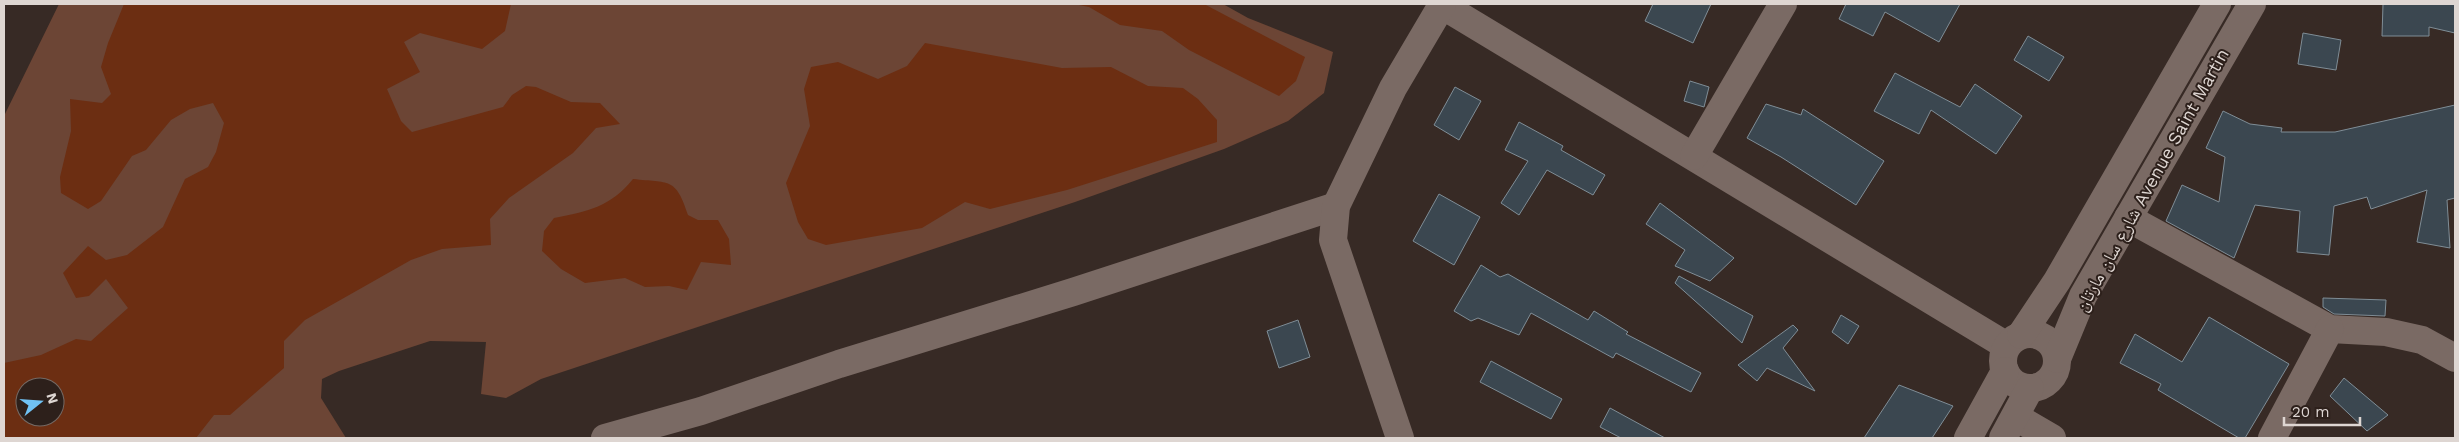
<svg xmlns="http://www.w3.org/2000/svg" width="2459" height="442" font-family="'Work Sans','Noto Naskh Arabic',sans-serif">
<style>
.green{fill:#6c4535;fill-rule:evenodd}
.water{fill:#6c2e12;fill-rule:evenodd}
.building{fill:#3b4750;stroke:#7f8d96}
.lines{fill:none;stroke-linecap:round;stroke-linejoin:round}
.minor{stroke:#7a6a64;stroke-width:28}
.secondary{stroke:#7a6a64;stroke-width:28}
.labels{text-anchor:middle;stroke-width:4;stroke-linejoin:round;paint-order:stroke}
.street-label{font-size:18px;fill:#ded6d2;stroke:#2d201b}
</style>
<rect width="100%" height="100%" fill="#372a25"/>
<!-- green -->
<path class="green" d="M 59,4 L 1223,4 L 1248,18 L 1333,52 L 1324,93 L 1288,121 L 1224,149 L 1075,202 L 541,379 L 506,398 L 481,394 L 486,342 L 430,341 L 339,371 L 322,379 L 321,398 L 346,438 L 4,438 L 4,116 ZM 25,387 L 55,387 L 55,417 L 25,417 Z"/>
<!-- water -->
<g class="water">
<path d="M 124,4 L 511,4 L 505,31 L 482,49 L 420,33 L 404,42 L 420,72 L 387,89 L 401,121 L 412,132 L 503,107 L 512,95 L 526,86 L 536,87 L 571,102 L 600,103 L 620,124 L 596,128 L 573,153 L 509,198 L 490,219 L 491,245 L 442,249 L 411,260 L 305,320 L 284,341 L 284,368 L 230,415 L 214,415 L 196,438 L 4,438 L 4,363 L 41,355 L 76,339 L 91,341 L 128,308 L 106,279 L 89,296 L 76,298 L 63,273 L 88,246 L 106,260 L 127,255 L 163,227 L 185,179 L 208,167 L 216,152 L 224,123 L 213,103 L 190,109 L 171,120 L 146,150 L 132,156 L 101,201 L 88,209 L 61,193 L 60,177 L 71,131 L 70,99 L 102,103 L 111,94 L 101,67 L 108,43 ZM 25,387 L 55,387 L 55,417 L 25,417 Z"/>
<polygon points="1074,4 1204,4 1305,57 1296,81 1279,96 1189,50 1162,31 1120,25 1089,7"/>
<polygon points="925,43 1062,68 1111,67 1148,86 1183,88 1198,99 1217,120 1217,142 1067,190 990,209 965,202 922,228 826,245 808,239 798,222 786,183 810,126 804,89 811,67 838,62 878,79 907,66"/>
<path d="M 633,179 C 669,183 676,177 688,215 L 698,220 L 718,220 L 729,239 L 731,265 L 701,262 L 687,290 L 669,286 L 645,287 L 625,278 L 585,283 L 561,269 L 542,251 L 544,231 L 554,218 C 589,211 610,207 633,179 Z"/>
</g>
<!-- building -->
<g class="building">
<polygon points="1653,4 1711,4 1693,43 1645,21"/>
<polygon points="1846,4 1960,4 1939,42 1885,12 1873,36 1839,19"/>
<polygon points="2383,4 2455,4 2455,33 2429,27 2429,36 2382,36"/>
<polygon points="2303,33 2341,40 2336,70 2298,64"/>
<polygon points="2028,36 2064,57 2049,81 2014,60"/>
<polygon points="1895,73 1960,107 1975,84 2022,116 1996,154 1931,110 1919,134 1874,111"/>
<polygon points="1690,81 1709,87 1704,107 1684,101"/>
<polygon points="1455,87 1481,101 1459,140 1434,125"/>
<polygon points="1766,104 1801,115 1803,109 1884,161 1856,205 1781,157 1747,138"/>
<polygon points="2455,105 2455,198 2447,200 2450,248 2417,242 2427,190 2371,209 2367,197 2334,206 2329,255 2297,252 2300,211 2255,205 2234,258 2166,221 2182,185 2219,202 2225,157 2206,148 2223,111 2250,124 2282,128 2281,132 2335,132"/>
<polygon points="1519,122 1563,146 1561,150 1605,175 1593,195 1547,170 1519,215 1501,203 1528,161 1505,150"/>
<polygon points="1439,194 1480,217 1454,265 1413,241"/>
<polygon points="1660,203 1734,258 1710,281 1675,266 1685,250 1646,224"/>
<polygon points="1481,265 1500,277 1508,274 1588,320 1594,311 1628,332 1626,334 1701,373 1691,392 1616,353 1613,358 1531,313 1519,335 1478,318 1471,321 1454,311"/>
<polygon points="1679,276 1753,316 1742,343 1675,283"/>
<polygon points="2323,298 2386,300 2385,316 2334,314 2323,307"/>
<polygon points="1841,315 1859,326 1848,344 1832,332"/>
<polygon points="2209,317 2289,364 2245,438 2239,438 2158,390 2161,384 2120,363 2135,334 2182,362"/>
<polygon points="1298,320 1310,357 1279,368 1267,331"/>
<polygon points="1793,325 1798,330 1783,348 1815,391 1767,368 1757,381 1738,365"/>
<polygon points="1491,361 1562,399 1551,419 1480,382"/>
<polygon points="2344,378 2388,415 2367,431 2330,396"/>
<polygon points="1899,385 1953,406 1932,438 1864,438"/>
<polygon points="1610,408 1665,438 1621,438 1600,427"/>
</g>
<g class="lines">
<!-- minor -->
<g class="minor">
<polyline points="1440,4 2007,346"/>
<polyline points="1694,156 1783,4"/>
<polyline points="2128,218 2330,329 2386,332 2422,340 2455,358"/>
<polyline points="2016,417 2052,438"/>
<polyline points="605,438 701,411 839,364 1073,292 1336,206"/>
<polyline points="1400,438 1333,240 1336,206 1393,88 1442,5"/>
<polyline points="2272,438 2330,329"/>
</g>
<!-- secondary -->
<g class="secondary">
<circle cx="2030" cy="361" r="27"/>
<polyline points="2021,335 2057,281 2217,4"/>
<polyline points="2057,359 2083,296 2252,4"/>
<polyline points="1968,438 2005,371"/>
<polyline points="2003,438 2030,388"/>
</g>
</g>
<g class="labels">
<!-- street labels -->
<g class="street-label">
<text transform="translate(2152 180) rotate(-61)" y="6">شارع سان مارتان Avenue Saint Martin</text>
</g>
</g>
<!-- border -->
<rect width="2459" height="442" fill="none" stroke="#ded6d2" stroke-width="10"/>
<!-- north arrow -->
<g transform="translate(40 402) rotate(73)"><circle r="24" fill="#2d201b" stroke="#746964"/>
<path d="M0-4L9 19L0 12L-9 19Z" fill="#70c2f4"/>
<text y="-8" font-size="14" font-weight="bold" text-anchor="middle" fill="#ded6d2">N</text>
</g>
<!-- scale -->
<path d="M2284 417v8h76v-8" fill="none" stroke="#ded6d2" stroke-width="2.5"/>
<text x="2292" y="417" font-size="15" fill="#ded6d2" stroke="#2d201b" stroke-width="4" paint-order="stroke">20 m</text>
</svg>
